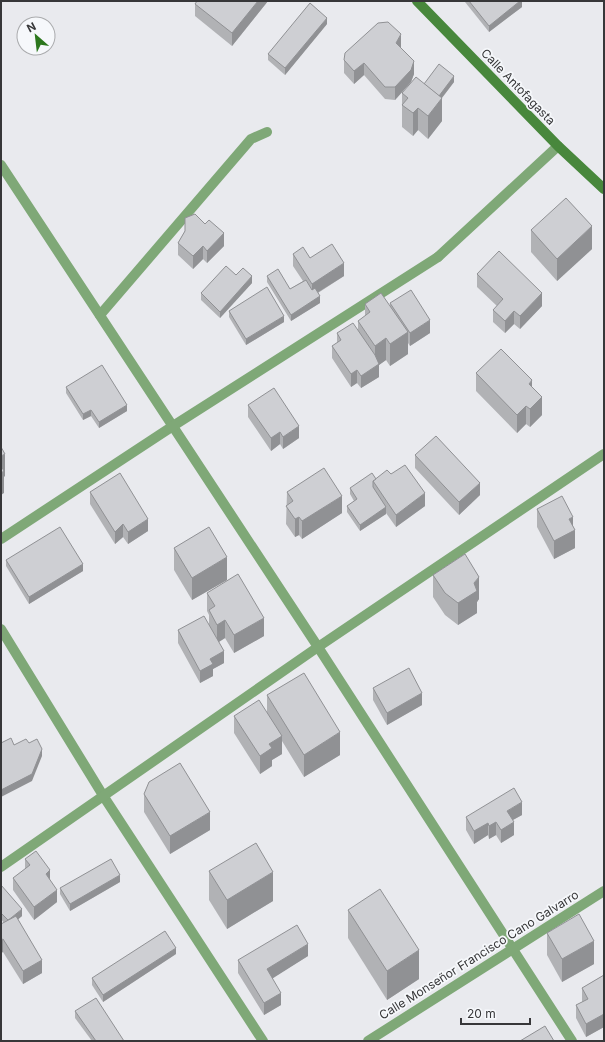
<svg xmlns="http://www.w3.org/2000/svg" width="605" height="1042" font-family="Inter,sans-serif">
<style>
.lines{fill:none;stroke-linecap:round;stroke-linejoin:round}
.service{stroke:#7fa877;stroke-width:10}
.minor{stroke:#7fa877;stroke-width:10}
.secondary{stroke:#48873c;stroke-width:10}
.wall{fill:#b1b2b5}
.shaded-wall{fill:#909194}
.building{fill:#cecfd3;stroke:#909194}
.labels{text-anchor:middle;stroke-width:3.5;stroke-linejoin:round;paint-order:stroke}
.street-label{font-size:12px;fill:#373739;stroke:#f6f8fb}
</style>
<rect width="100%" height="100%" fill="#e9eaee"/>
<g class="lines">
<!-- service -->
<g class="service">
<polyline points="438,257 558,146"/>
<polyline points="100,315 251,139 267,132"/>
</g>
<!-- minor -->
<g class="minor">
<polyline points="1,165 318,647 572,1041"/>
<polyline points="1,539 173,426 438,257"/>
<polyline points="1,629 104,797 263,1041"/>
<polyline points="1,867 318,647 604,454"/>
<polyline points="368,1041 604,891"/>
</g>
<!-- secondary -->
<polyline class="secondary" points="417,1 558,146 604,189"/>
</g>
<!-- wall -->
<g class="wall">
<polygon points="197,1 268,1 232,46 195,16 195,4"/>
<polygon points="465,1 522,1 522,7 489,32 465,2"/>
<polygon points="327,24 285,75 268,60 268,54"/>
<polygon points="401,47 400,48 414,74 411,82 395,100 385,99 364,75 354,84 344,73 344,60"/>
<polygon points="454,82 442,98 442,121 428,139 418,130 413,136 402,127 402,93 424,84"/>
<polygon points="531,230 592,249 557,281 531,252"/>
<polygon points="185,231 224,246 207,263 203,259 193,269 178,255 178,243"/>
<polygon points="293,254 310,258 344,276 318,293 320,303 291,321 267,282 267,276 290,289 303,281 293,266"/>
<polygon points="477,274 542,306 520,329 514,324 505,333 493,322 493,310 497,306 477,287"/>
<polygon points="236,275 252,283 220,318 201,300 201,293"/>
<polygon points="390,303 430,333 410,346 408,343 408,354 390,366 386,360 379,365 379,377 361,388 357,383 351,387 332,358 332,346 337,343 337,333 358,331 358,321 365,316 365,304 390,306"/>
<polygon points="229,311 284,322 246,345 229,317"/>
<polygon points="476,373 532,387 542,415 530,427 526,424 517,433 476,391"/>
<polygon points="66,387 127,411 99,428 91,416 83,420 66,393"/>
<polygon points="248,405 299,438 283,449 280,444 271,451 248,417"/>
<polygon points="415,455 480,495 459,515 415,468"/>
<polygon points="391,474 425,506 396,527 386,513 386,514 360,531 347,512 347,506 354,501 350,494 350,488 376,479"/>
<polygon points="90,492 148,531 128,544 123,537 115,544 90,504"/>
<polygon points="287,492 342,513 302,539 299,535 295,537 286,524"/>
<polygon points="537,509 573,526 575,548 554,559 537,527"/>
<polygon points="174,548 227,580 192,600 174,570"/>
<polygon points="6,560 83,571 29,604 6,566"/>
<polygon points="433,575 479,599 477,602 477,613 458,625 445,615 433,597"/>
<polygon points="207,593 264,636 234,653 225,638 219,642 224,663 213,669 213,676 200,683 178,643 178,630 209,624 209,615 207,611"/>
<polygon points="373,688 422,705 387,725 373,700"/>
<polygon points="267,695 340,755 304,777 282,741 282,754 272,760 272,766 260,774 234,733 234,716 267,713"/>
<polygon points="144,794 210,830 170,854 144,812"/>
<polygon points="522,815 513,820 514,835 501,843 496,835 489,839 488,835 474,844 466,830 466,817"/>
<polygon points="25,859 50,880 57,902 34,920 13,890 13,878 25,869"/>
<polygon points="209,871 273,901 227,929 209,900"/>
<polygon points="120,882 70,911 60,894 60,888"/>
<polygon points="1,886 22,916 18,919 42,973 23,984 3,952 1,953 1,924 4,923 1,919"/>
<polygon points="348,910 419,979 387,1000 348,938"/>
<polygon points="547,933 594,964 562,982 547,955"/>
<polygon points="176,954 103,1002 92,985 92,978"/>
<polygon points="308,956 272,978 281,1005 264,1015 238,973 238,960"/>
<polygon points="604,975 604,1027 586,1037 576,1018 576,1005 582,1002 582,988"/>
<polygon points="75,1011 124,1041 92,1041 75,1018"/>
</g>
<!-- shaded-wall -->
<g class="shaded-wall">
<polygon points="258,1 268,1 232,46 232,33"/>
<polygon points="520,1 522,1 522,7 489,32 489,26"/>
<polygon points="327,18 327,24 285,75 285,68"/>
<polygon points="401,34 401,47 396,56 396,43"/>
<polygon points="414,61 414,74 411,82 395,100 395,87"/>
<polygon points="364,63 364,75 354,84 354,71"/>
<polygon points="454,76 454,82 434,108 434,102"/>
<polygon points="442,98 442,121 428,139 428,116"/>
<polygon points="418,108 418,130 413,136 413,113"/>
<polygon points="592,226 592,249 557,281 557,259"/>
<polygon points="224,233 224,246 207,263 207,251"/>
<polygon points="203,246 203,259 193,269 193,256"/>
<polygon points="344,263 344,276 312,296 312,284"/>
<polygon points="252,276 252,283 220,318 220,312"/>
<polygon points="542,293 542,306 520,329 520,316"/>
<polygon points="320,296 320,303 291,321 291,315"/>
<polygon points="514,311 514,324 505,333 505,321"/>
<polygon points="284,316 284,322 246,345 246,339"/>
<polygon points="430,320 430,333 410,346 410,333"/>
<polygon points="408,332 408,354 390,366 390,344"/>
<polygon points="386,338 386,360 379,365 379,377 361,388 361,376 375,367 375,346"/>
<polygon points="357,370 357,383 351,387 351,374"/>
<polygon points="532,380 532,398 529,384"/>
<polygon points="542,397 542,415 530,427 530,409"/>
<polygon points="127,405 127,411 99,428 99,422"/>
<polygon points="526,406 526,424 517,433 517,415"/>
<polygon points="91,410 91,416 83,420 83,414"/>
<polygon points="299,426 299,438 283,449 283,437"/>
<polygon points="280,432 280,444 271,451 271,438"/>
<polygon points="5,454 5,476 4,477 4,493 1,495 1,456"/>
<polygon points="480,483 480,495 459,515 459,502"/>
<polygon points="425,493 425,506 396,527 396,515"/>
<polygon points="342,496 342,513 302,539 302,521"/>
<polygon points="386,507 386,514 360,531 360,525"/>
<polygon points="299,517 299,535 295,537 295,519"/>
<polygon points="573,517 573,531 575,530 575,548 554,559 554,541 569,519"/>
<polygon points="148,519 148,531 128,544 128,532"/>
<polygon points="123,524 123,537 115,544 115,532"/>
<polygon points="227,557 227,580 192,600 192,578"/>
<polygon points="83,564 83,571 29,604 29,597"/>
<polygon points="479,577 479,599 477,602 477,613 458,625 458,603"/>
<polygon points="264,618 264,636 234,653 234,635"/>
<polygon points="225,620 225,638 217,643 217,625"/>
<polygon points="224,651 224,663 213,669 213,676 200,683 200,671 210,659"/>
<polygon points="422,693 422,705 387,725 387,713"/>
<polygon points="340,732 340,755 304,777 304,755"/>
<polygon points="282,736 282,754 272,760 272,766 260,774 260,756 269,744"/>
<polygon points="42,749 42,756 32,781 1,797 1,790"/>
<polygon points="522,802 522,815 507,823 507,811"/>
<polygon points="210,812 210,830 170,854 170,836"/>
<polygon points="496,822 496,835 489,839 489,826"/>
<polygon points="514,822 514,835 501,843 501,830"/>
<polygon points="488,823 488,835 474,844 474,831"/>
<polygon points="50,870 50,883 46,874"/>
<polygon points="273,872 273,901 227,929 227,900"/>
<polygon points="120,875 120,882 70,911 70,904"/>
<polygon points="57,890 57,902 34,920 34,907"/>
<polygon points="22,909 22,916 8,928 8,921"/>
<polygon points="3,939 3,952 1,953 1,940"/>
<polygon points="594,941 594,964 562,982 562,959"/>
<polygon points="308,944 308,956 267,982 267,969"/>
<polygon points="176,948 176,954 103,1002 103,995"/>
<polygon points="419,950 419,979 387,1000 387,971"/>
<polygon points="42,960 42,973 23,984 23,971"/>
<polygon points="281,993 281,1005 264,1015 264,1003"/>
<polygon points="604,1014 604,1027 586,1037 586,1024"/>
</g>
<!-- building -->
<g class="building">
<polygon points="197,1 258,1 232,33 195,4"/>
<polygon points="469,1 520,1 489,26"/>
<polygon points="310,3 327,18 285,68 268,54"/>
<polygon points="388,22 401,34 396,43 414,61 411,70 395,87 385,87 364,63 354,71 344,60 345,53 378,23"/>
<polygon points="439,64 454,76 439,96 424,84"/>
<polygon points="416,77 442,98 428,116 418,108 413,113 402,105 408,98 402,93"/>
<polygon points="566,198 592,226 557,259 531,230"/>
<polygon points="195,214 205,224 209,220 224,233 207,251 203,246 193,256 178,243 185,231 185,218"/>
<polygon points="332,244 344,263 312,284 293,254 303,247 310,258"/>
<polygon points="499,251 542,293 520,316 514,311 505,321 493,310 503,299 477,274"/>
<polygon points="226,266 236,275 243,268 252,276 220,312 201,293"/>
<polygon points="278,269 290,289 306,280 312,290 315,288 320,296 291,315 267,276"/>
<polygon points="267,287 284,316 246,339 229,311"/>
<polygon points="411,290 430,320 410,333 390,303"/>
<polygon points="381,293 408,332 390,344 386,338 375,346 358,321 370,312 365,304"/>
<polygon points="353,323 375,355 379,364 361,376 357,370 351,374 332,346 341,340 337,333"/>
<polygon points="501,349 532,380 529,384 542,397 530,409 526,406 517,415 476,373"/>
<polygon points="102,365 127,405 99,422 91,410 83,414 66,387"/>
<polygon points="274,388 299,426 283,437 280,432 271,438 248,405"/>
<polygon points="436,436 480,483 459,502 415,455"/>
<polygon points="1,447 5,454 1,456"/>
<polygon points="405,465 425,493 396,515 373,481 387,470 391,474"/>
<polygon points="1,466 4,471 1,473"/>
<polygon points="324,468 342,496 302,521 299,517 295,519 286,506 293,501 287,492"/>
<polygon points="120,473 148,519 128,532 123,524 115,532 90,492"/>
<polygon points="372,473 376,479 373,481 373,487 386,507 360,525 347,506 357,499 350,488"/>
<polygon points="562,496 573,517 569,519 575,530 554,541 537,509"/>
<polygon points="60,527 83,564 29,597 6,560"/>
<polygon points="209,527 227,557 192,578 174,548"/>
<polygon points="465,554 479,577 474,583 477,591 458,603 445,593 433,575"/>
<polygon points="238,574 264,618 234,635 225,620 217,625 209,610 215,606 207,593"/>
<polygon points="204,616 224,651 210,659 213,664 200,671 178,630"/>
<polygon points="409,668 422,693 387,713 373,688"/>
<polygon points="304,673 340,732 304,755 267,695"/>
<polygon points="259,700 282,736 269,744 272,748 260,756 234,716"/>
<polygon points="11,738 14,745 26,739 29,743 37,739 42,749 32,774 1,790 1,743"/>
<polygon points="180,763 210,812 170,836 144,794 149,782"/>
<polygon points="514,788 522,802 507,811 514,822 501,830 496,822 489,826 488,823 474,831 466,817"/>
<polygon points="256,843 273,872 227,900 209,871"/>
<polygon points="36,851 50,870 46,874 57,890 34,907 13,878 30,865 25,859"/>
<polygon points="111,859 120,875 70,904 60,888"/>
<polygon points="1,885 22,909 11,918 8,920 1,913"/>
<polygon points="380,889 419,950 387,971 348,910"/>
<polygon points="579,914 594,941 562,959 547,933"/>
<polygon points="16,916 42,960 23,971 3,939 1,940 1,924"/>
<polygon points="297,925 308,944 267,969 281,993 264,1003 238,960"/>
<polygon points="165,931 176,948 103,995 92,978"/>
<polygon points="604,975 604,1014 586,1024 576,1005 588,999 582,988"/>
<polygon points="96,998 124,1041 96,1041 75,1011"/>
<polygon points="545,1026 554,1041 520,1041"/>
</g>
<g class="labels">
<!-- street labels -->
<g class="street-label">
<text transform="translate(518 87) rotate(46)" y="4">Calle Antofagasta</text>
<text transform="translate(479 955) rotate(-32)" y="4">Calle Monseñor Francisco Cano Galvarro</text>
</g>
</g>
<!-- border -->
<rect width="605" height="1042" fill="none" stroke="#373739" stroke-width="4"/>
<!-- north arrow -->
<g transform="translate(36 36) rotate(332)"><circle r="19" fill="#f6f8fb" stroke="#aaabad"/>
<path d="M0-3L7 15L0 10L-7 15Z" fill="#2c771d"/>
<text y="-6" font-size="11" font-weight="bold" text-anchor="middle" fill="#373739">N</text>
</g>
<!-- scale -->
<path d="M461 1018v6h69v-6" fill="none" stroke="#373739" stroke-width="2"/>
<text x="467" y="1018" font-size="12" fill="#373739" stroke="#f6f8fb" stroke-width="3" paint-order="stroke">20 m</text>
</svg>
